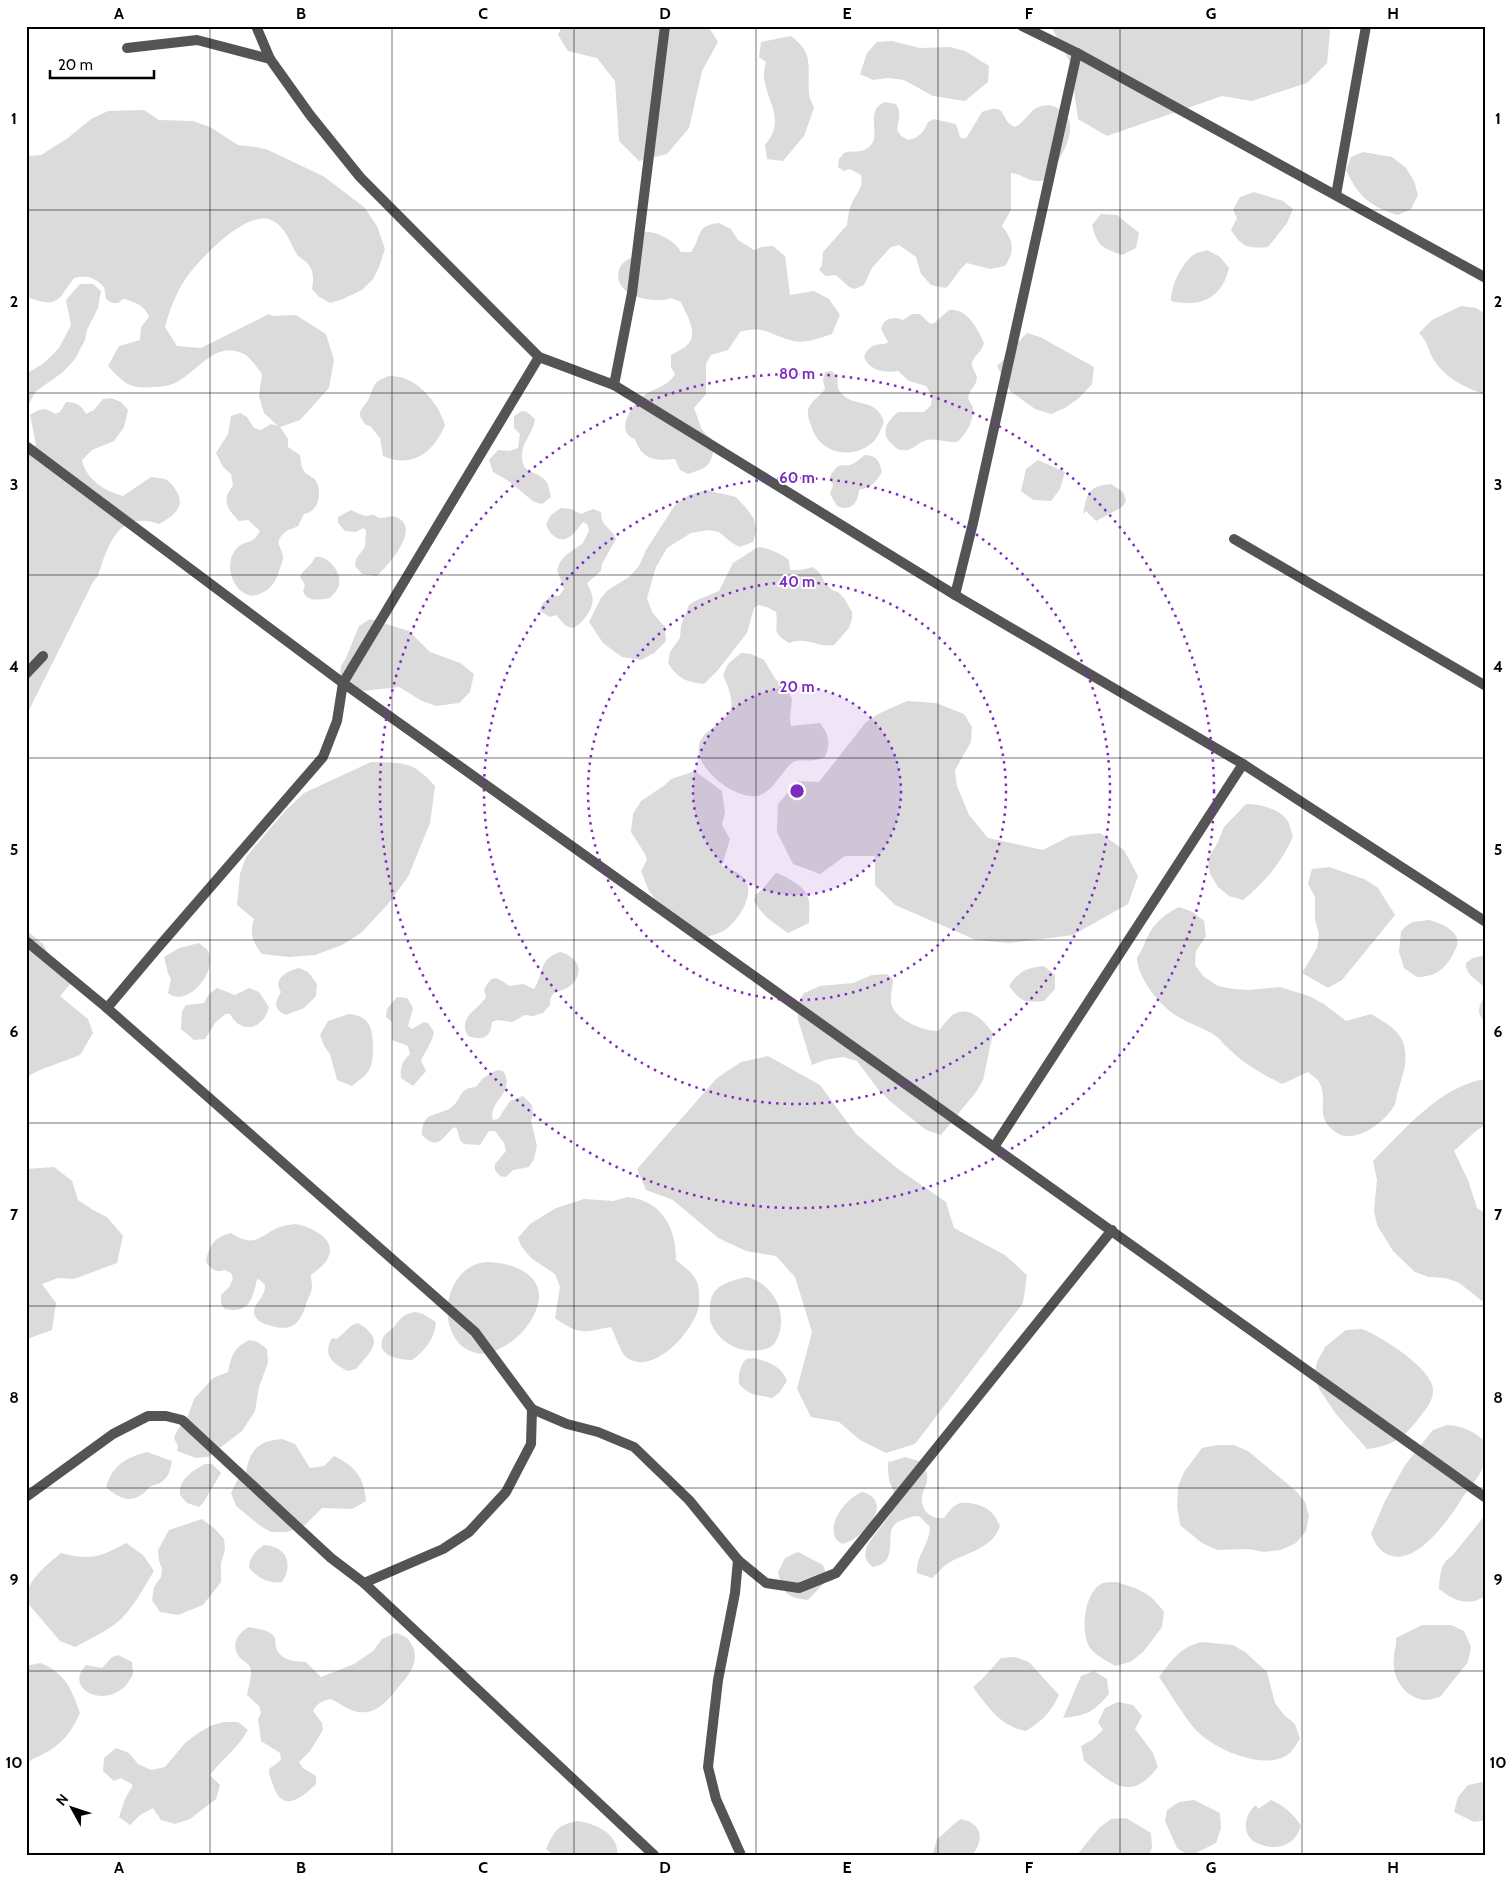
<svg xmlns="http://www.w3.org/2000/svg" width="1512" height="1881" font-family="Cabin,sans-serif">
<style>
.green{fill:#dbdbdb}
.lines{fill:none;stroke-linecap:round;stroke-linejoin:round}
.service{stroke:#545454;stroke-width:10}
.minor{stroke:#545454;stroke-width:10}
.grid{fill:none;stroke:#000;stroke-width:1;stroke-opacity:0.55}
.ring{fill:none;stroke:#7b2cbf;stroke-width:2.5;stroke-dasharray:2.5 5}
.centre{fill:#7b2cbf;stroke:#fff;stroke-width:2.5}
.ring-label{font-size:15px;text-anchor:middle;font-weight:bold;fill:#7b2cbf;stroke:#fff;stroke-width:4;stroke-linejoin:round;paint-order:stroke}
.neatline{fill:none;stroke:#000;stroke-width:2}
.grid-label{font-size:16px;text-anchor:middle;font-weight:bold;fill:#000}
</style>
<rect width="100%" height="100%" fill="#fff"/>
<!-- green -->
<g class="green">
<polygon points="562,26 708,26 718,42 702,71 689,128 667,154 639,161 619,141 615,81 597,58 568,51 558,35"/>
<polygon points="1051,26 1329,26 1330,32 1327,63 1307,83 1252,101 1222,96 1107,136 1078,119 1070,62"/>
<path d="M 791,36 C 815,54 807,67 809,93 C 809,98 812,103 814,108 L 804,136 L 783,161 L 767,159 L 765,145 C 786,120 768,105 764,78 C 763,73 765,67 766,62 L 759,57 L 761,42 Z"/>
<polygon points="892,41 920,48 950,47 965,51 989,66 988,82 965,101 933,96 904,80 888,78 873,80 860,74 867,53 877,42"/>
<path d="M 885,102 L 896,104 C 902,113 898,120 897,130 L 901,136 L 908,140 C 919,138 924,132 928,122 L 934,119 L 956,124 L 960,137 L 963,139 L 967,137 L 982,112 C 1009,101 999,121 1015,127 C 1026,122 1030,108 1042,106 C 1050,104 1057,107 1063,112 C 1083,129 1056,165 1045,180 C 1027,184 1025,174 1011,173 L 1011,210 L 1002,226 C 1013,240 1016,250 1005,266 L 990,269 L 967,263 C 958,270 954,280 946,288 L 931,285 L 921,274 L 916,257 L 899,245 L 891,247 L 889,249 L 872,268 L 864,285 L 855,289 L 849,287 L 836,275 L 826,276 L 819,270 L 822,265 L 823,252 L 847,225 C 848,218 848,213 851,205 C 855,194 864,189 861,175 L 850,169 L 844,171 L 838,167 L 839,159 L 844,153 C 851,150 857,153 864,150 C 887,141 861,111 885,102 Z"/>
<path d="M 144,110 L 159,120 L 193,121 L 210,127 L 238,145 L 256,147 L 268,150 L 323,176 L 364,207 L 377,226 L 385,249 L 379,267 L 373,279 L 362,290 L 343,299 L 330,303 L 318,296 L 312,289 C 314,278 314,269 305,261 C 302,259 298,257 296,253 C 290,242 285,226 271,220 C 246,209 199,260 186,278 C 176,293 169,311 165,327 L 177,346 L 201,348 L 269,314 L 273,316 L 296,315 L 326,334 L 334,360 L 329,388 L 300,420 L 280,427 L 288,439 L 288,447 L 300,455 C 301,460 301,467 304,471 C 307,476 313,476 316,481 C 323,493 318,512 304,514 L 298,526 C 293,529 288,529 284,533 C 273,544 282,546 283,557 C 283,560 281,565 280,568 C 276,582 271,590 257,595 C 250,597 245,594 240,590 C 228,579 226,557 239,546 C 249,539 252,545 260,531 L 248,520 L 239,521 C 227,509 221,500 233,486 L 231,474 L 223,467 L 216,453 L 228,434 L 231,416 L 240,413 L 247,417 L 254,428 L 261,430 L 271,424 L 278,426 L 264,413 L 259,396 L 262,374 C 257,368 251,358 244,354 C 217,340 200,368 180,380 C 173,385 163,387 154,387 C 129,389 125,384 108,366 L 119,346 L 140,340 L 141,327 L 149,317 C 145,305 133,301 123,299 L 118,303 L 112,303 L 106,299 L 104,287 C 94,277 87,275 74,278 C 59,298 59,309 30,298 L 26,300 L 26,156 L 41,155 L 68,138 L 91,119 L 108,111 Z"/>
<path d="M 1363,152 L 1392,157 L 1406,168 L 1414,181 L 1418,195 L 1411,209 L 1398,215 C 1370,207 1358,196 1346,170 L 1351,157 Z"/>
<path d="M 1254,192 L 1283,201 L 1293,209 L 1287,223 L 1268,247 C 1248,249 1242,247 1231,230 L 1237,218 L 1233,210 L 1240,197 Z"/>
<path d="M 1101,214 L 1117,215 L 1139,233 L 1136,248 L 1122,255 C 1101,247 1098,247 1092,225 Z"/>
<path d="M 719,223 L 731,229 L 738,240 L 754,250 L 762,247 L 773,246 L 785,256 L 790,295 L 814,291 L 829,299 L 840,315 L 832,334 C 820,338 805,344 793,341 C 770,335 766,325 740,332 L 728,350 L 711,355 L 706,364 L 706,394 L 694,408 L 702,430 L 715,443 C 711,465 710,467 688,474 L 680,470 L 675,459 C 655,461 642,460 635,439 C 615,432 630,408 641,398 C 652,388 667,388 675,374 L 671,367 L 671,355 C 676,352 681,350 685,347 C 701,335 686,315 681,302 L 671,298 C 660,303 635,299 626,291 C 612,278 618,262 633,257 L 641,233 C 653,228 676,241 681,252 L 691,252 C 702,237 695,225 719,223 Z"/>
<path d="M 1207,250 L 1220,257 L 1229,268 C 1222,298 1201,308 1171,301 C 1171,286 1181,265 1192,256 C 1196,252 1202,252 1207,250 Z"/>
<polygon points="80,284 93,284 101,291 98,308 87,330 85,340 75,359 63,372 35,392 26,410 26,374 44,363 59,348 71,325 66,300"/>
<path d="M 1461,306 L 1476,308 L 1486,314 L 1486,395 C 1464,387 1444,378 1432,357 C 1427,347 1428,342 1419,333 L 1432,320 Z"/>
<path d="M 949,310 C 967,308 977,328 984,343 C 982,352 974,355 972,363 C 971,368 976,372 977,377 C 977,385 971,388 969,394 C 966,400 972,403 973,408 C 974,420 966,435 957,442 C 946,443 937,438 927,440 C 918,442 912,452 902,450 C 899,450 894,447 892,444 C 879,434 888,420 898,412 L 924,412 L 931,405 L 932,396 L 926,386 L 909,381 L 898,371 C 884,373 870,371 864,357 C 868,346 875,344 885,344 L 888,342 L 881,329 C 884,318 893,316 903,320 L 912,314 L 920,314 L 929,323 L 933,324 Z"/>
<path d="M 1027,333 L 1040,337 L 1094,367 L 1092,384 L 1079,398 L 1065,408 L 1051,414 L 1035,409 L 1010,391 L 997,366 C 1009,356 1015,344 1027,333 Z"/>
<path d="M 832,371 L 837,376 C 838,381 837,389 840,392 C 853,409 876,396 884,422 C 881,428 879,435 875,440 C 854,462 818,454 811,425 C 809,420 807,415 808,410 C 811,400 820,397 825,389 L 823,380 L 825,372 Z"/>
<path d="M 389,376 C 416,375 438,402 445,425 C 434,452 412,469 383,456 L 380,438 L 370,426 L 366,425 C 354,411 363,410 369,398 C 375,385 372,382 389,376 Z"/>
<path d="M 111,398 L 121,402 L 128,410 L 124,427 L 114,441 L 92,450 L 82,460 C 86,480 105,491 123,496 L 151,477 C 156,478 163,478 167,480 C 170,482 175,488 177,492 C 186,507 172,517 159,524 C 118,510 108,545 98,576 L 93,582 L 26,716 L 26,454 L 32,447 L 36,445 L 30,415 C 41,408 45,407 55,414 L 60,412 L 66,402 C 77,402 81,405 86,414 L 94,410 L 103,399 Z"/>
<path d="M 522,411 L 527,412 L 535,419 C 534,432 522,442 522,455 C 522,475 533,469 544,479 C 549,483 549,491 551,497 L 542,504 L 534,502 L 507,480 L 493,472 L 489,460 L 498,450 L 509,451 L 518,448 L 520,434 L 514,428 L 514,416 Z"/>
<path d="M 865,455 C 877,456 879,460 882,472 C 876,482 871,488 859,490 C 858,503 851,512 837,506 L 830,494 L 833,485 L 830,477 C 840,457 844,471 856,462 C 859,460 862,457 865,455 Z"/>
<polygon points="1038,460 1065,472 1060,489 1051,501 1033,500 1021,491 1026,469"/>
<path d="M 1111,484 L 1123,492 L 1126,500 L 1123,506 L 1117,510 L 1096,521 L 1086,511 L 1083,514 C 1087,493 1089,486 1111,484 Z"/>
<polygon points="706,490 736,497 747,509 754,519 756,531 753,542 740,547 732,543 719,532 709,530 691,533 667,548 656,567 647,598 652,612 665,627 666,641 654,653 641,660 622,657 603,643 589,622 601,598 608,590 629,577 639,566 646,550 675,505 689,495"/>
<path d="M 561,508 L 571,509 L 581,514 L 593,509 L 601,512 C 601,528 612,527 616,539 L 602,564 L 601,571 L 587,583 C 589,587 591,591 592,595 C 596,607 583,623 573,628 L 566,626 L 556,615 L 550,617 L 540,611 L 542,604 L 551,596 L 559,596 L 564,589 L 557,570 L 560,562 L 566,555 L 583,543 L 589,530 L 587,524 L 583,522 C 580,525 578,529 575,532 C 563,546 551,538 546,524 L 551,515 Z"/>
<path d="M 351,510 C 356,512 361,515 366,516 C 368,516 371,514 374,515 C 376,516 378,518 381,518 C 386,518 391,515 396,517 C 423,528 387,566 377,576 L 362,574 L 355,566 L 356,559 L 365,547 L 366,530 L 363,528 L 356,532 L 345,531 L 338,523 L 338,517 Z"/>
<path d="M 758,547 C 771,549 778,552 789,560 L 790,570 L 801,570 L 813,567 L 820,573 L 825,583 L 832,590 L 838,592 L 844,598 L 852,612 L 852,619 L 849,628 L 834,645 C 815,647 807,636 789,643 C 770,631 779,631 776,612 L 767,607 L 758,605 L 754,608 L 747,633 L 718,670 L 704,684 C 686,682 677,678 668,663 L 670,652 L 680,638 L 681,625 L 689,605 L 697,600 L 719,591 L 733,563 Z"/>
<path d="M 315,557 C 328,555 342,572 339,585 C 338,590 333,594 330,598 C 320,600 306,602 303,591 L 305,585 L 300,577 C 304,568 312,566 315,557 Z"/>
<polygon points="370,619 409,631 430,652 460,663 474,674 470,692 459,703 436,706 422,701 399,687 362,691 340,675 341,666 346,658 359,626"/>
<path d="M 741,653 L 751,654 L 764,660 L 776,680 L 786,686 L 792,699 L 790,718 L 791,726 L 820,723 C 829,735 831,742 825,757 C 822,758 818,760 814,760 C 806,762 799,758 792,763 C 780,773 772,794 756,796 C 734,799 694,768 699,745 C 703,728 729,722 731,708 C 733,696 727,685 723,675 L 728,664 Z"/>
<polygon points="907,701 936,703 964,714 972,727 971,742 955,770 957,786 969,815 988,838 1043,850 1070,836 1100,833 1124,850 1138,876 1128,904 1073,935 1009,943 976,940 895,905 875,885 875,856 845,856 820,874 793,864 777,832 778,804 798,781 819,782 866,722 880,713"/>
<path d="M 371,762 C 403,763 412,760 435,786 L 430,823 L 408,877 L 388,904 L 361,933 L 342,945 L 315,955 L 289,957 L 262,954 C 253,943 249,934 254,919 L 237,905 L 240,874 L 246,857 L 285,811 L 304,793 Z"/>
<path d="M 695,771 L 722,791 L 725,813 L 722,825 L 730,839 L 722,866 C 729,868 740,873 745,879 C 756,894 738,921 725,930 C 720,933 713,935 707,937 L 655,899 L 649,891 L 641,871 L 647,860 L 645,854 L 631,832 L 633,814 L 641,801 L 665,785 L 671,779 Z"/>
<path d="M 1246,804 C 1260,804 1278,808 1287,820 C 1290,824 1291,831 1293,836 C 1283,861 1264,883 1243,900 L 1229,896 L 1218,887 L 1210,874 L 1208,859 L 1218,842 L 1224,827 Z"/>
<polygon points="1329,867 1364,879 1378,888 1395,915 1342,980 1328,988 1302,973 1317,948 1319,934 1315,919 1315,897 1308,884 1312,869"/>
<path d="M 776,873 C 783,875 788,878 794,882 C 813,894 809,903 809,923 L 788,933 C 772,921 765,919 754,901 L 755,895 C 763,891 769,880 776,873 Z"/>
<path d="M 1179,907 L 1193,912 L 1204,921 L 1206,936 L 1196,951 L 1195,965 L 1204,977 L 1218,986 L 1234,989 L 1249,990 L 1280,987 L 1309,996 L 1324,1004 L 1346,1021 L 1371,1014 C 1383,1021 1398,1029 1403,1042 C 1409,1060 1403,1074 1398,1091 C 1396,1095 1397,1101 1394,1106 C 1386,1121 1355,1145 1337,1133 C 1312,1117 1330,1101 1319,1082 C 1317,1078 1311,1075 1308,1072 L 1282,1084 C 1262,1074 1244,1064 1228,1048 C 1224,1045 1221,1040 1217,1037 C 1205,1028 1189,1024 1177,1016 C 1160,1006 1137,977 1137,958 C 1142,951 1144,944 1148,936 C 1155,922 1165,914 1179,907 Z"/>
<path d="M 1429,920 C 1438,922 1452,928 1456,936 C 1459,942 1457,947 1454,952 C 1446,968 1437,977 1417,977 L 1404,968 L 1399,952 L 1401,931 L 1406,926 L 1413,922 Z"/>
<polygon points="26,930 43,944 52,960 71,983 60,996 88,1019 93,1033 80,1055 40,1070 26,1077"/>
<path d="M 199,943 C 201,945 206,948 208,951 C 219,971 187,1009 168,993 L 171,979 L 168,973 L 164,957 L 179,948 Z"/>
<path d="M 560,952 C 566,953 572,957 576,962 C 583,973 575,985 563,990 C 560,991 556,991 553,994 C 550,998 550,1001 550,1005 L 543,1013 L 533,1016 L 525,1015 L 512,1022 L 497,1020 L 492,1022 C 491,1038 482,1041 468,1036 C 457,1017 478,1010 486,997 L 484,990 C 492,973 496,977 510,986 L 523,984 L 534,989 C 544,974 538,959 560,952 Z"/>
<path d="M 1481,956 L 1486,957 L 1486,1023 C 1472,1009 1483,1005 1486,990 C 1480,980 1465,976 1466,963 L 1473,958 Z"/>
<path d="M 1044,966 L 1055,975 L 1055,989 L 1044,1001 C 1025,1003 1021,1002 1009,986 C 1019,971 1026,968 1044,966 Z"/>
<path d="M 299,968 L 308,972 L 317,984 L 316,996 L 304,1008 L 286,1015 C 274,1010 274,1003 281,992 C 272,978 288,971 299,968 Z"/>
<path d="M 887,974 L 893,979 C 893,986 890,995 891,1002 C 892,1018 924,1032 938,1031 C 943,1026 948,1018 954,1014 C 970,1005 985,1022 993,1033 L 983,1080 L 976,1092 L 941,1135 L 926,1130 L 891,1102 L 878,1089 L 857,1061 L 843,1057 L 825,1060 L 812,1065 L 798,1020 L 797,1005 L 804,993 L 820,986 L 853,983 L 872,975 Z"/>
<path d="M 217,988 L 235,995 L 249,988 L 259,992 L 269,1007 C 264,1028 242,1036 230,1014 L 225,1014 L 215,1023 L 205,1039 L 194,1040 L 181,1029 L 182,1011 L 186,1005 L 204,1003 L 209,994 Z"/>
<path d="M 397,997 L 407,998 L 413,1008 L 408,1026 L 412,1029 L 424,1022 L 428,1023 L 434,1032 C 432,1044 425,1050 421,1061 L 426,1071 L 413,1086 L 401,1078 C 400,1067 402,1062 410,1054 L 408,1046 L 392,1040 L 392,1022 L 386,1017 L 387,1009 Z"/>
<path d="M 349,1014 C 370,1016 373,1029 373,1047 C 373,1056 373,1066 367,1073 C 364,1078 356,1082 352,1086 L 337,1080 L 330,1054 L 324,1046 L 320,1035 L 328,1021 Z"/>
<polygon points="768,1056 820,1085 856,1134 898,1169 946,1202 954,1228 1005,1255 1027,1275 1023,1303 915,1444 886,1453 860,1440 839,1422 811,1417 797,1389 812,1332 795,1277 776,1256 746,1251 718,1238 673,1200 646,1190 637,1169 717,1078 741,1062"/>
<path d="M 497,1070 L 503,1071 C 517,1093 487,1101 493,1120 L 498,1119 L 510,1101 L 523,1096 L 532,1105 L 533,1114 L 531,1121 L 537,1146 L 534,1159 L 529,1167 L 513,1170 L 506,1177 L 500,1176 L 495,1170 L 495,1164 L 506,1151 L 504,1143 L 495,1131 L 489,1131 L 480,1145 L 464,1144 L 460,1140 L 457,1129 L 454,1127 C 443,1136 439,1152 422,1135 C 422,1109 438,1118 453,1106 C 462,1098 459,1088 476,1087 L 483,1078 Z"/>
<path d="M 1486,1079 L 1486,1124 L 1476,1131 L 1454,1151 L 1468,1180 L 1477,1208 L 1486,1214 L 1486,1299 L 1482,1301 L 1458,1282 L 1444,1278 L 1429,1277 L 1415,1272 L 1393,1251 L 1377,1225 L 1374,1211 L 1377,1180 L 1373,1161 C 1404,1130 1441,1085 1486,1079 Z"/>
<polygon points="54,1167 72,1181 78,1200 93,1210 107,1217 123,1236 117,1263 74,1279 58,1278 42,1284 56,1303 52,1330 27,1339 26,1169"/>
<path d="M 628,1197 C 662,1201 676,1227 676,1260 C 683,1266 694,1273 697,1282 C 700,1290 700,1306 697,1313 C 688,1336 653,1375 627,1358 C 621,1354 615,1334 611,1327 C 582,1332 581,1336 555,1318 L 560,1287 L 555,1274 L 531,1258 L 521,1246 L 518,1238 L 530,1224 L 556,1208 L 584,1199 L 613,1201 Z"/>
<path d="M 295,1224 C 310,1226 338,1239 328,1258 C 325,1265 317,1270 311,1275 C 311,1279 312,1282 312,1286 C 312,1291 309,1297 307,1301 C 301,1324 292,1333 268,1325 C 262,1324 255,1319 254,1313 C 253,1303 265,1299 265,1285 L 259,1279 L 257,1280 C 252,1299 250,1314 225,1309 L 221,1304 L 221,1295 L 230,1286 L 233,1278 L 231,1273 L 225,1270 C 216,1273 212,1270 206,1262 C 209,1246 214,1237 231,1233 C 252,1246 256,1240 275,1229 C 281,1226 288,1225 295,1224 Z"/>
<path d="M 486,1262 C 524,1263 555,1283 530,1322 C 522,1334 512,1343 499,1349 C 495,1351 490,1354 485,1354 C 433,1353 437,1267 486,1262 Z"/>
<path d="M 747,1277 C 774,1284 790,1315 776,1341 C 773,1347 767,1349 761,1350 C 741,1354 719,1343 711,1323 C 709,1319 710,1313 710,1308 C 710,1300 712,1293 718,1288 C 725,1282 738,1279 747,1277 Z"/>
<path d="M 416,1312 L 423,1314 L 436,1322 C 435,1338 425,1351 412,1360 C 400,1360 375,1356 383,1338 C 385,1333 390,1331 394,1327 C 401,1318 404,1313 416,1312 Z"/>
<path d="M 358,1323 C 386,1340 372,1350 356,1369 L 348,1371 C 333,1364 322,1355 332,1338 L 337,1339 L 352,1325 Z"/>
<path d="M 1362,1329 C 1380,1336 1432,1368 1433,1389 C 1434,1402 1423,1412 1416,1422 C 1401,1440 1391,1446 1367,1449 L 1336,1414 L 1319,1389 L 1314,1376 L 1317,1362 L 1325,1347 L 1346,1330 Z"/>
<path d="M 249,1340 L 258,1342 L 267,1349 L 268,1363 L 259,1387 L 255,1411 L 242,1431 L 208,1457 L 196,1458 L 177,1451 L 178,1446 L 174,1438 L 178,1429 L 186,1421 L 194,1399 L 213,1378 L 228,1372 C 232,1354 233,1349 249,1340 Z"/>
<path d="M 753,1358 C 767,1361 782,1366 787,1381 L 779,1393 L 772,1398 C 757,1394 751,1397 739,1384 C 738,1374 740,1366 746,1359 Z"/>
<path d="M 1447,1425 C 1463,1426 1473,1431 1486,1442 C 1486,1448 1487,1455 1485,1461 C 1482,1474 1471,1486 1463,1497 C 1449,1519 1409,1579 1379,1548 C 1375,1544 1373,1538 1371,1534 L 1384,1503 L 1405,1465 L 1433,1430 Z"/>
<path d="M 282,1439 L 295,1444 L 310,1468 L 324,1466 L 334,1456 C 356,1467 364,1477 366,1501 L 352,1509 L 322,1508 L 302,1528 L 286,1532 L 271,1532 L 259,1525 L 236,1506 L 231,1493 L 238,1479 L 246,1474 C 249,1450 258,1441 282,1439 Z"/>
<polygon points="1217,1445 1234,1445 1248,1451 1296,1491 1305,1502 1309,1516 1306,1531 1296,1543 1281,1550 1264,1552 1248,1549 1217,1550 1202,1543 1180,1525 1177,1505 1178,1487 1184,1472 1202,1448"/>
<path d="M 147,1452 L 172,1461 C 170,1472 168,1479 158,1484 C 155,1485 152,1485 150,1487 C 147,1489 145,1493 141,1495 C 128,1504 116,1496 106,1487 C 113,1465 125,1458 147,1452 Z"/>
<path d="M 905,1457 L 919,1461 L 925,1465 C 926,1470 928,1476 927,1481 C 926,1486 923,1491 922,1496 C 920,1510 931,1520 944,1518 C 948,1513 952,1506 958,1504 C 963,1502 969,1503 974,1504 C 989,1507 994,1513 1000,1526 C 992,1549 968,1552 950,1562 C 943,1566 938,1573 932,1578 L 917,1573 C 915,1557 930,1544 930,1527 L 919,1516 C 912,1516 907,1518 900,1521 C 884,1528 895,1546 887,1559 C 884,1564 878,1566 873,1567 C 848,1549 891,1526 895,1502 C 897,1493 891,1488 889,1480 C 888,1474 888,1467 888,1461 L 890,1462 Z"/>
<path d="M 205,1464 L 212,1464 L 221,1473 L 203,1503 L 199,1507 L 187,1503 L 180,1495 C 178,1480 193,1470 205,1464 Z"/>
<path d="M 863,1492 C 896,1502 862,1540 842,1544 C 840,1542 837,1541 836,1539 C 826,1523 849,1495 863,1492 Z"/>
<path d="M 1486,1514 L 1486,1596 C 1467,1607 1455,1601 1439,1589 C 1440,1576 1440,1563 1452,1556 Z"/>
<polygon points="202,1519 215,1529 224,1539 225,1550 221,1563 221,1582 203,1605 178,1615 160,1612 152,1600 154,1587 161,1577 162,1569 159,1561 158,1550 169,1530"/>
<path d="M 126,1543 L 143,1555 L 154,1571 C 144,1587 134,1607 120,1620 C 107,1631 90,1639 75,1647 L 60,1641 L 26,1601 C 26,1580 47,1565 61,1553 C 89,1561 101,1557 126,1543 Z"/>
<path d="M 264,1545 C 286,1546 294,1564 282,1582 C 269,1584 258,1578 249,1568 C 249,1558 256,1550 264,1545 Z"/>
<path d="M 798,1552 L 823,1565 L 828,1579 L 808,1600 C 786,1597 783,1594 778,1572 L 785,1558 Z"/>
<path d="M 1116,1582 C 1139,1589 1150,1592 1164,1612 L 1162,1627 L 1143,1652 L 1130,1662 L 1115,1666 C 1107,1661 1095,1655 1090,1648 C 1080,1633 1084,1593 1101,1584 C 1104,1582 1112,1582 1116,1582 Z"/>
<path d="M 1422,1625 L 1451,1625 L 1464,1631 L 1471,1647 L 1468,1662 L 1440,1697 C 1435,1698 1429,1700 1425,1700 C 1404,1698 1391,1676 1394,1657 C 1394,1650 1397,1645 1396,1638 Z"/>
<path d="M 249,1627 C 258,1629 271,1630 275,1638 C 276,1641 275,1644 276,1647 C 280,1661 294,1661 306,1662 L 321,1677 L 354,1664 L 373,1651 L 382,1639 L 396,1633 C 405,1636 409,1638 413,1647 C 420,1664 407,1677 396,1690 C 388,1699 380,1711 366,1712 C 352,1714 343,1705 331,1699 C 322,1701 317,1703 313,1711 L 322,1723 L 323,1730 L 310,1751 L 299,1762 L 303,1768 L 316,1776 L 316,1784 C 303,1797 284,1813 274,1788 C 272,1781 269,1776 269,1769 L 281,1760 L 280,1753 L 261,1741 L 258,1719 L 261,1713 L 259,1706 L 247,1695 C 248,1689 253,1672 250,1667 C 249,1664 244,1661 241,1659 C 230,1647 236,1634 249,1627 Z"/>
<path d="M 1202,1642 L 1233,1645 L 1245,1652 L 1267,1672 L 1275,1703 L 1284,1715 L 1295,1724 L 1300,1739 C 1297,1743 1294,1748 1291,1752 C 1268,1774 1212,1749 1194,1728 C 1181,1712 1171,1694 1159,1677 C 1173,1659 1180,1647 1202,1642 Z"/>
<path d="M 118,1655 L 132,1662 C 132,1666 133,1670 133,1674 C 132,1677 129,1681 127,1684 C 105,1710 63,1689 86,1665 L 102,1668 L 112,1657 Z"/>
<path d="M 1015,1657 L 1029,1662 L 1059,1695 C 1051,1712 1042,1721 1026,1731 C 1000,1726 988,1707 973,1687 L 982,1679 L 1001,1658 Z"/>
<path d="M 40,1663 C 65,1672 72,1690 80,1713 C 72,1731 62,1745 43,1754 C 37,1758 32,1758 26,1764 L 26,1666 Z"/>
<path d="M 1094,1671 L 1107,1679 L 1109,1694 C 1093,1713 1086,1715 1063,1718 L 1081,1676 Z"/>
<path d="M 1118,1702 L 1133,1705 L 1142,1716 L 1135,1729 L 1153,1753 L 1158,1767 C 1129,1804 1113,1783 1084,1761 L 1081,1746 L 1092,1740 L 1103,1730 L 1098,1722 L 1105,1708 Z"/>
<path d="M 223,1722 L 238,1722 L 248,1730 C 238,1748 222,1759 210,1775 L 220,1785 L 216,1799 L 190,1819 L 175,1824 L 161,1820 L 153,1808 L 140,1815 L 130,1825 L 119,1817 L 125,1799 L 133,1785 L 121,1778 L 114,1781 L 103,1771 L 104,1758 L 116,1748 L 129,1753 L 138,1764 L 151,1770 L 165,1767 L 185,1743 L 197,1734 L 210,1726 Z"/>
<polygon points="1483,1782 1486,1785 1486,1820 1474,1822 1454,1812 1458,1797 1468,1785"/>
<polygon points="1194,1800 1220,1813 1221,1828 1216,1843 1192,1855 1188,1855 1177,1848 1165,1821 1167,1810 1179,1802"/>
<path d="M 1271,1800 C 1283,1805 1295,1815 1301,1826 C 1296,1843 1281,1850 1265,1846 C 1260,1844 1254,1843 1251,1839 C 1241,1829 1247,1811 1256,1805 L 1258,1809 Z"/>
<polygon points="1126,1818 1151,1833 1152,1848 1149,1855 1077,1855 1099,1828 1111,1819"/>
<path d="M 961,1819 C 982,1823 985,1840 972,1855 L 933,1853 L 937,1839 C 946,1833 952,1824 961,1819 Z"/>
<path d="M 578,1821 C 591,1823 609,1829 615,1843 C 617,1846 617,1851 618,1855 L 553,1855 L 546,1849 C 555,1830 557,1825 578,1821 Z"/>
</g>
<g class="lines">
<!-- service -->
<g class="service">
<polyline points="1234,539 1486,686"/>
<polyline points="26,674 43,656"/>
</g>
<!-- minor -->
<g class="minor">
<polyline points="256,26 270,59"/>
<polyline points="1022,26 1077,53 1486,278"/>
<polyline points="127,48 197,40 270,59 310,115 360,177 539,357"/>
<polyline points="1336,195 1366,26"/>
<polyline points="614,385 955,595 973,523 1077,53"/>
<polyline points="26,446 343,683 1486,1498"/>
<polyline points="955,595 1243,764"/>
<polyline points="26,941 107,1008 475,1332 532,1409 531,1444 506,1492 469,1532 443,1549 364,1583 654,1855"/>
<polyline points="107,1008 155,951 323,757 337,721 343,683 539,357 614,385 632,293 665,26"/>
<polyline points="994,1147 1243,764 1486,922"/>
<polyline points="532,1409 567,1424 598,1432 634,1447 689,1500 738,1560 735,1593 718,1680 708,1767 716,1799 741,1855"/>
<polyline points="26,1497 113,1434 148,1416 166,1416 182,1420 331,1558 364,1583"/>
<polyline points="738,1560 766,1583 799,1588 836,1573 1112,1230"/>
</g>
</g>
<!-- grid -->
<path class="grid" d="M 210,26 L 210,1855M 392,26 L 392,1855M 574,26 L 574,1855M 756,26 L 756,1855M 938,26 L 938,1855M 1120,26 L 1120,1855M 1302,26 L 1302,1855M 26,210 L 1486,210M 26,393 L 1486,393M 26,575 L 1486,575M 26,758 L 1486,758M 26,940 L 1486,940M 26,1123 L 1486,1123M 26,1306 L 1486,1306M 26,1488 L 1486,1488M 26,1671 L 1486,1671"/>
<!-- distance rings -->
<circle cx="797" cy="791" r="104" fill="#7b2cbf" fill-opacity=".12"/>
<g class="ring">
<circle cx="797" cy="791" r="104"/>
<circle cx="797" cy="791" r="209"/>
<circle cx="797" cy="791" r="313"/>
<circle cx="797" cy="791" r="417"/>
</g>
<circle cx="797" cy="791" r="8" class="centre"/>
<g class="ring-label">
<text x="797" y="379">80 m</text>
<text x="797" y="483">60 m</text>
<text x="797" y="587">40 m</text>
<text x="797" y="692">20 m</text>
</g>
<!-- border -->
<rect width="1512" height="1881" fill="none" stroke="#ffffff" stroke-width="55"/>
<!-- north arrow -->
<g transform="translate(72 1808) rotate(310)" stroke="#ffffff" stroke-width="4" paint-order="stroke">
<path d="M0-4L9 19L0 12L-9 19Z" fill="#000000"/>
<text y="-8" font-size="14" font-weight="bold" text-anchor="middle" fill="#000000">N</text>
</g>
<!-- scale -->
<path d="M50 70v8h104v-8" fill="none" stroke="#000000" stroke-width="2.5"/>
<text x="58" y="70" font-size="15" fill="#000000" stroke="#ffffff" stroke-width="4" paint-order="stroke">20 m</text>
<rect x="28" y="28" width="1456" height="1826" class="neatline"/>
<g class="grid-label">
<text x="119" y="19">A</text>
<text x="301" y="19">B</text>
<text x="483" y="19">C</text>
<text x="665" y="19">D</text>
<text x="847" y="19">E</text>
<text x="1029" y="19">F</text>
<text x="1211" y="19">G</text>
<text x="1393" y="19">H</text>
<text x="14" y="124">1</text>
<text x="1498" y="124">1</text>
<text x="14" y="307">2</text>
<text x="1498" y="307">2</text>
<text x="14" y="490">3</text>
<text x="1498" y="490">3</text>
<text x="14" y="672">4</text>
<text x="1498" y="672">4</text>
<text x="14" y="855">5</text>
<text x="1498" y="855">5</text>
<text x="14" y="1037">6</text>
<text x="1498" y="1037">6</text>
<text x="14" y="1220">7</text>
<text x="1498" y="1220">7</text>
<text x="14" y="1403">8</text>
<text x="1498" y="1403">8</text>
<text x="14" y="1585">9</text>
<text x="1498" y="1585">9</text>
<text x="14" y="1768">10</text>
<text x="1498" y="1768">10</text>
<text x="119" y="1873">A</text>
<text x="301" y="1873">B</text>
<text x="483" y="1873">C</text>
<text x="665" y="1873">D</text>
<text x="847" y="1873">E</text>
<text x="1029" y="1873">F</text>
<text x="1211" y="1873">G</text>
<text x="1393" y="1873">H</text>
</g>
</svg>
